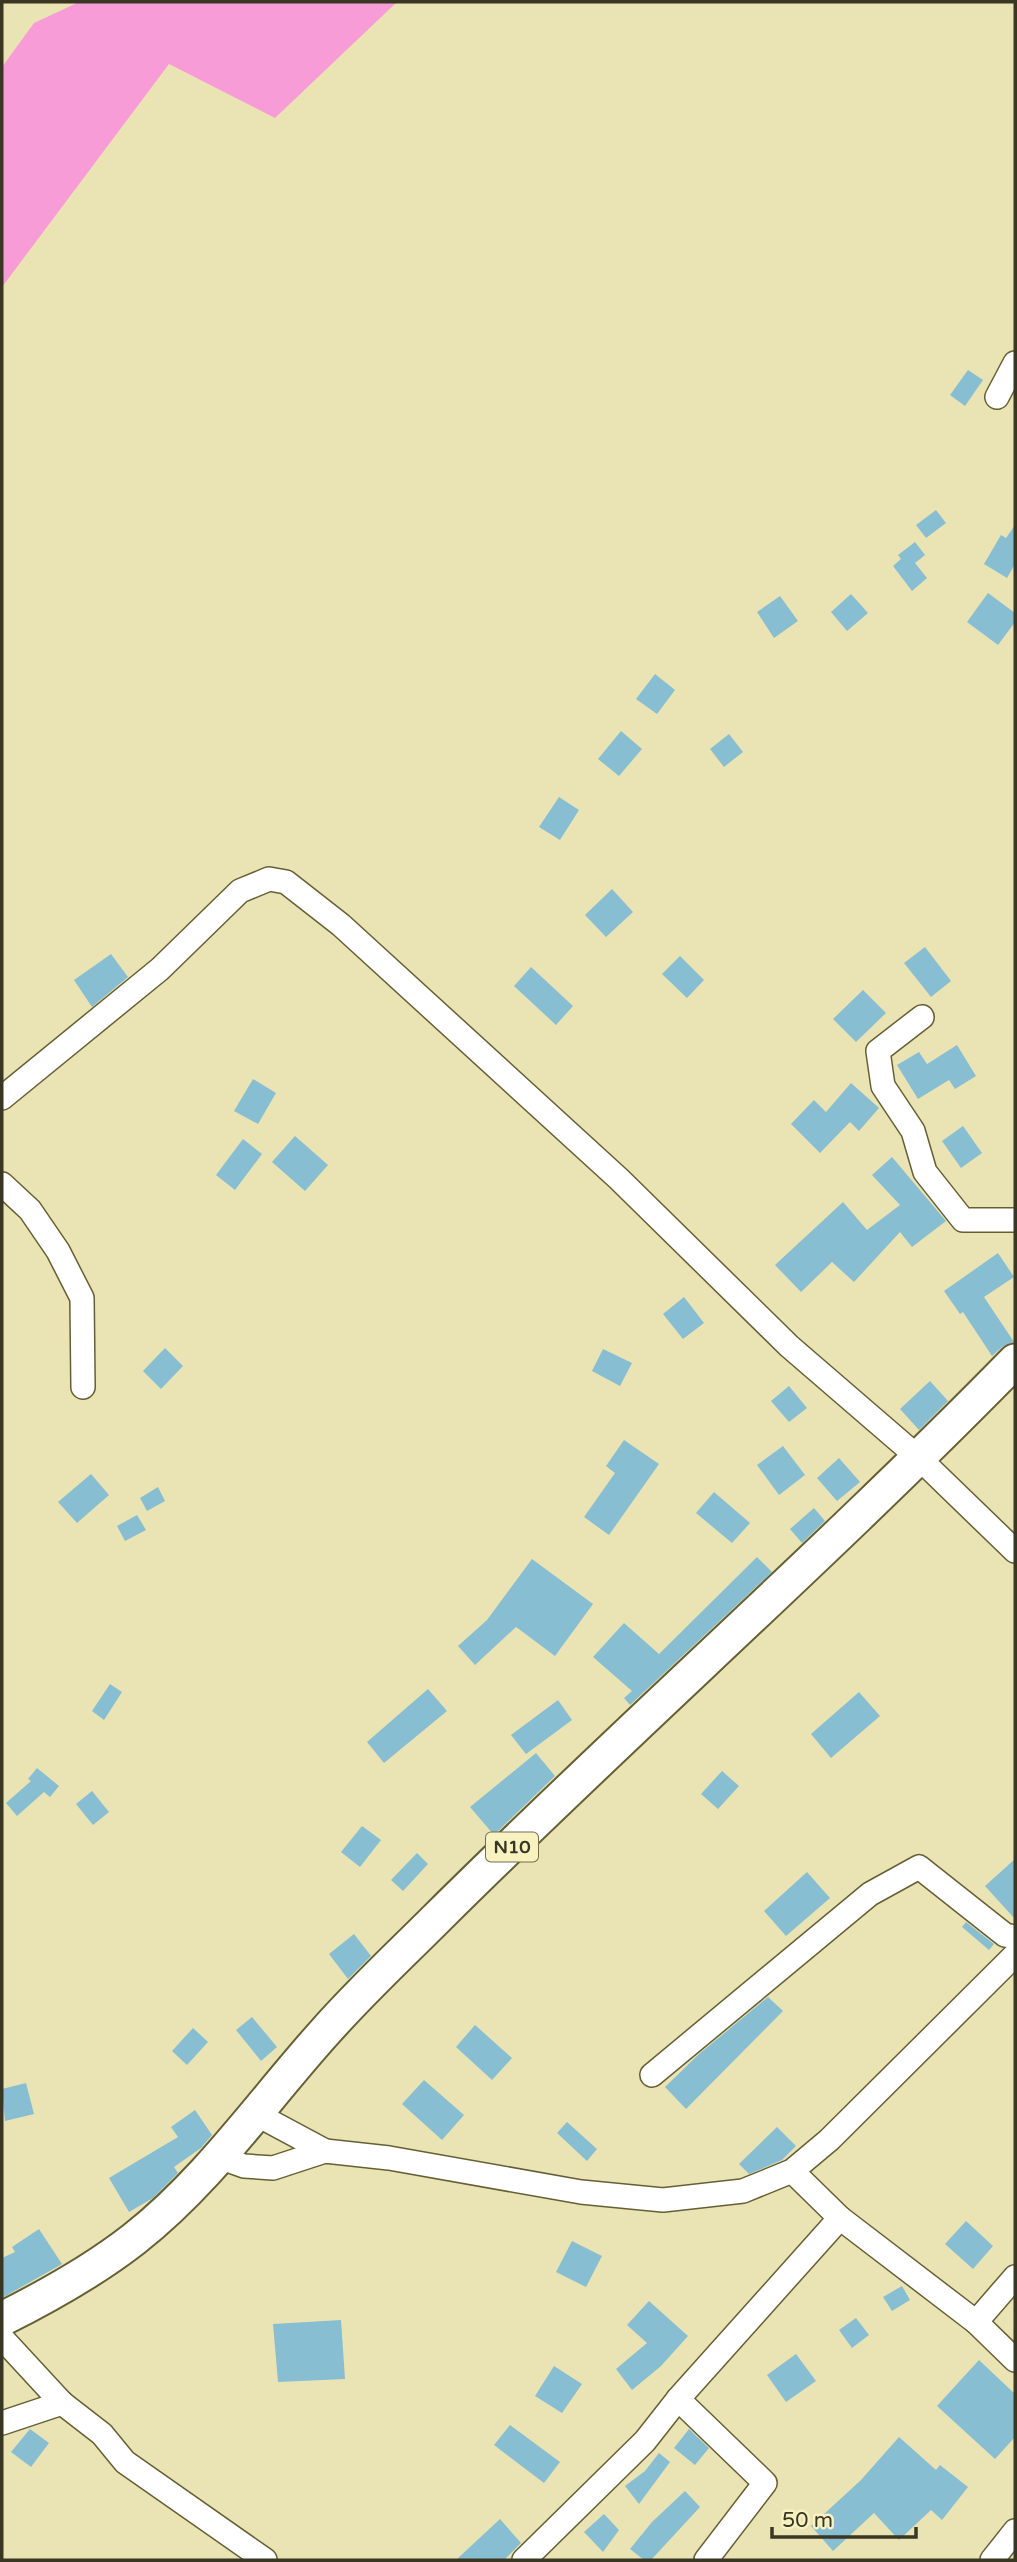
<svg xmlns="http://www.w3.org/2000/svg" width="1017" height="2562" font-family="'Varela Round',sans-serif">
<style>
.green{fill:#f79cd6}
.building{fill:#88bed1}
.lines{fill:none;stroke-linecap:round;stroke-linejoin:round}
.minor-casing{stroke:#655f34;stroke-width:26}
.highway-casing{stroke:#655f34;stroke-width:37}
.minor{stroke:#fff;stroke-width:23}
.highway{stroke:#fff;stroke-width:33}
.labels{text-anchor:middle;stroke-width:6;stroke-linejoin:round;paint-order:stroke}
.shield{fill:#f8f2c1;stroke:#726e52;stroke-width:2}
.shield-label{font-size:18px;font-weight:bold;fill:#393623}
</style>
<rect width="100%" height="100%" fill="#eae4b5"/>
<!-- green -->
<polygon class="green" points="79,2 397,2 275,118 169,64 2,287 2,67 34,23"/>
<!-- building -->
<g class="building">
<polygon points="968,370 983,380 965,406 950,395"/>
<polygon points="936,510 946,523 926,538 916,525"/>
<polygon points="1015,525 1015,564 1007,578 984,564 1001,535 1006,538"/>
<polygon points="915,542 925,555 915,563 927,578 912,591 893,566 901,559 898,555"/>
<polygon points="988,593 1015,613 1015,622 998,645 967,622"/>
<polygon points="851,594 868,613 847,631 831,612"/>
<polygon points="780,596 798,621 774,638 757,612"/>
<polygon points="655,674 675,690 657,714 636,699"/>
<polygon points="621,731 642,749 619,776 598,759"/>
<polygon points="729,734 743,752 724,767 710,749"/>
<polygon points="559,797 579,810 560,840 539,827"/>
<polygon points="612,889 633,912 606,937 585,915"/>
<polygon points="925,947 951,981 931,997 904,963"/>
<polygon points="111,954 128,977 92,1007 74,980"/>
<polygon points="680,956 704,980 687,998 662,974"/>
<polygon points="531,967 573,1006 556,1025 514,986"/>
<polygon points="863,990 886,1013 856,1042 833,1019"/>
<polygon points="957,1045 976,1076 955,1089 949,1080 918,1099 897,1065 919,1052 927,1064"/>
<polygon points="253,1079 276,1093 258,1124 234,1111"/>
<polygon points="851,1083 879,1108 859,1131 850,1122 820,1153 791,1124 814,1100 826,1112"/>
<polygon points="963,1126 982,1153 961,1168 942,1141"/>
<polygon points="295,1136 328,1165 305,1191 272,1162"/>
<polygon points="243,1139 262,1154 235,1190 216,1175"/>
<polygon points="892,1157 946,1221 912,1247 900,1232 854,1282 832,1262 801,1292 775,1265 843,1202 867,1230 900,1205 872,1175"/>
<polygon points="998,1253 1014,1277 984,1297 1014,1342 1002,1347 992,1356 963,1312 960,1314 944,1291"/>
<polygon points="684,1297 704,1323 683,1339 663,1314"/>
<polygon points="165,1348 183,1366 161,1389 143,1371"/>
<polygon points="603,1349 632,1363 620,1386 592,1371"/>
<polygon points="930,1381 948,1401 919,1430 900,1409"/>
<polygon points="789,1386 807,1408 789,1422 771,1401"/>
<polygon points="624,1440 659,1464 609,1535 584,1517 615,1473 606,1466"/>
<polygon points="783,1446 805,1475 779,1495 757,1465"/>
<polygon points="839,1458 860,1482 837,1501 817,1478"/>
<polygon points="91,1474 109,1495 77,1523 58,1502"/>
<polygon points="158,1487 165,1501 147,1511 140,1498"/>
<polygon points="714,1492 750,1523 732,1543 696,1513"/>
<polygon points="814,1508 825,1521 802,1543 790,1529"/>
<polygon points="137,1515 146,1530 125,1541 117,1526"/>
<polygon points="757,1557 772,1572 630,1705 624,1698 632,1691 593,1657 624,1623 659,1654"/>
<polygon points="532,1559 593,1604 555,1656 516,1627 475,1665 458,1646 487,1620"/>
<polygon points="110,1684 122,1692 104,1720 92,1711"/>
<polygon points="428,1689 447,1711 384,1763 367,1742"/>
<polygon points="859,1692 880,1716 831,1758 811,1734"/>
<polygon points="558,1700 572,1720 526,1754 511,1735"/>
<polygon points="536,1753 555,1776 494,1835 470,1807"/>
<polygon points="37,1768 59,1786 50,1797 44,1792 17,1816 6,1803 31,1781 28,1779"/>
<polygon points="722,1771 739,1786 718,1809 701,1794"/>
<polygon points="92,1791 109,1812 93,1825 76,1804"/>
<polygon points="362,1826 381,1840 360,1867 341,1852"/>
<polygon points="417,1853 428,1864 403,1891 391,1880"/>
<polygon points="1015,1859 1015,1919 985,1886"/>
<polygon points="807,1872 830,1898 786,1936 764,1911"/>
<polygon points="966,1922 994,1944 989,1950 962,1927"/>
<polygon points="354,1934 371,1956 348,1979 329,1954"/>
<polygon points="768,1997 783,2011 686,2109 665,2087 699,2054"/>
<polygon points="252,2017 277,2047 261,2061 236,2030"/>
<polygon points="475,2025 512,2058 492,2080 456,2047"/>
<polygon points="193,2028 208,2042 187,2065 172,2051"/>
<polygon points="424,2080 464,2115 442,2140 402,2104"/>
<polygon points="26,2083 34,2114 5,2121 2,2089"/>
<polygon points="195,2110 212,2135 201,2148 174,2167 178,2173 153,2198 129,2212 109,2178 178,2137 171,2127"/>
<polygon points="567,2122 597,2149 587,2161 557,2133"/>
<polygon points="777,2127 796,2146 782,2160 749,2174 739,2164"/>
<polygon points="966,2221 993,2246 973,2269 945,2244"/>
<polygon points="39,2229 62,2264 2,2298 2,2258 15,2252 12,2247"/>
<polygon points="572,2241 602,2256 586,2287 556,2272"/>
<polygon points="902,2286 910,2300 892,2311 883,2297"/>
<polygon points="649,2301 688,2336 661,2366 632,2390 616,2369 647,2343 627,2325"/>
<polygon points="856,2318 869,2335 852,2348 839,2330"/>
<polygon points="341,2320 345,2379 278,2382 273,2324"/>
<polygon points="796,2354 816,2381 786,2402 767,2375"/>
<polygon points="979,2360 1015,2394 1015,2437 995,2459 937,2406"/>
<polygon points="554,2366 582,2384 562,2413 535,2396"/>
<polygon points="510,2425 560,2462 544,2483 494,2445"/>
<polygon points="30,2429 49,2443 31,2467 11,2452"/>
<polygon points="689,2429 709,2448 695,2465 674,2448"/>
<polygon points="899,2437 936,2470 940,2465 968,2487 942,2520 931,2510 899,2540 874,2513 833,2551 811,2526 861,2480"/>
<polygon points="659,2453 670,2462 639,2504 625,2486 645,2471"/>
<polygon points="685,2491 700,2507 651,2560 644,2560 630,2549 652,2522"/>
<polygon points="604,2514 619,2530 603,2552 584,2532"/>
<polygon points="500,2519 521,2543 504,2560 456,2560"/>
</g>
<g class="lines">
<defs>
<g id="minor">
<polyline points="997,397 1015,363"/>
<polyline points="922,1017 878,1051 883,1086 913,1131 925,1172 963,1220 1015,1220"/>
<polyline points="2,1098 160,969 240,891 269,879 286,882 341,925 619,1179 789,1346 920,1459 1015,1551"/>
<polyline points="2,1184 30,1210 58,1251 82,1298 83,1387"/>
<polyline points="652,2075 870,1894 919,1867 1005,1935 1015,1937"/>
<polyline points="256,2114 325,2151"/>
<polyline points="219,2157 244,2166 273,2168 325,2151 389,2158 581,2192 663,2200 743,2191 792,2171 829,2140 1015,1955"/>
<polyline points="840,2218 976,2322 1015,2360"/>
<polyline points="976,2322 1015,2277"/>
<polyline points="2,2338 62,2403 102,2434 125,2462 265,2560"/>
<polyline points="678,2399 765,2483 706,2560"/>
<polyline points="2,2423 62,2403"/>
<polyline points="524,2560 645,2441 678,2399 840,2218 792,2171"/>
<polyline points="992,2560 1015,2531"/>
</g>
<path id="highway" d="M 2,2319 C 48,2296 93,2271 134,2239 C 208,2181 262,2102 324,2033 C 360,1992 400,1955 438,1917 C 627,1729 828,1552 1015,1361"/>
</defs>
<!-- minor casing -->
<use href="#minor" class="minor-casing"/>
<!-- highway casing -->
<use href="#highway" class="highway-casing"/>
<!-- minor -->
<use href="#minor" class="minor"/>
<!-- highway -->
<use href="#highway" class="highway"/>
</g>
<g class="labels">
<!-- shield labels -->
<rect class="shield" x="486" y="1832.5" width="52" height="29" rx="5"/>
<g class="shield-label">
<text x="512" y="1853">N10</text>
</g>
</g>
<!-- border -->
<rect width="1017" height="2562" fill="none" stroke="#393623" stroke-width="7"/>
<!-- scale -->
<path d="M772 2527v10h144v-10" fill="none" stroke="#393623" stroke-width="3.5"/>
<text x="782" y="2527" font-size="21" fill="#393623" stroke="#f8f2c1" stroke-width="5" paint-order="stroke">50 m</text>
</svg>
